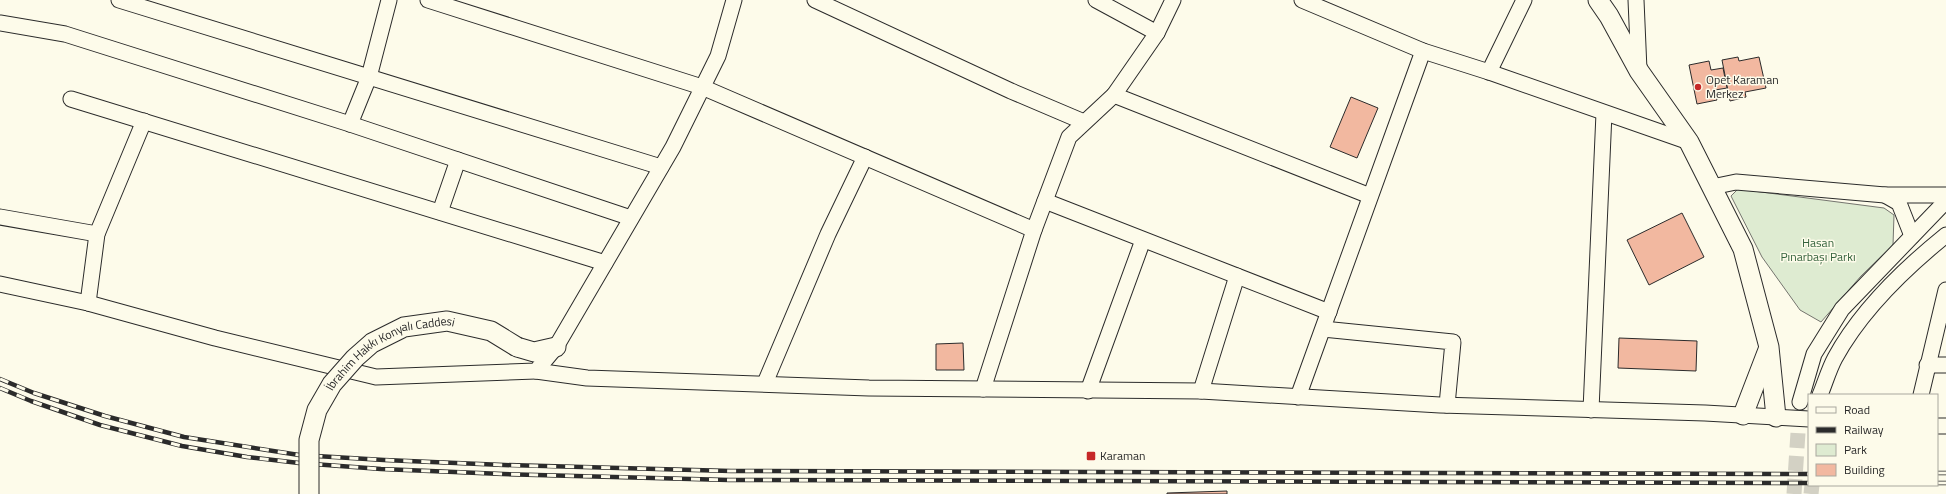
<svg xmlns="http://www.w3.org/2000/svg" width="1946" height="494" font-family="'Titillium Web',sans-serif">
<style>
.green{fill:#deebd1;stroke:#74746e}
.building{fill:#f2b8a0;stroke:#2b2b2b}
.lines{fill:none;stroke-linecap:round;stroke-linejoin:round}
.minor-tunnel{stroke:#d3d1c4;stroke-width:15;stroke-dasharray:15 8;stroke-linecap:butt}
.minor-casing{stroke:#2b2b2b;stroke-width:17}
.major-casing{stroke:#2b2b2b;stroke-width:21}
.minor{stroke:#fdfbea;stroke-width:15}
.major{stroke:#fdfbea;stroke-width:19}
.rail-casing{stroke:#2b2b2b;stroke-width:4.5}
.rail{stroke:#fdfbea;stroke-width:3;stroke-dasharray:9;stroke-linecap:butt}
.major-bridge-casing{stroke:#2b2b2b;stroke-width:21;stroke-linecap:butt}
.major-bridge{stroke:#fdfbea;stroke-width:19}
.poi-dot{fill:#c62828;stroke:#fdfbea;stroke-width:1.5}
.labels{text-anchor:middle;stroke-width:3;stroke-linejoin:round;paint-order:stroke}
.poi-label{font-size:12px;fill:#2b2b2b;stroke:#fdfbea;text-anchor:start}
.park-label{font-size:12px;fill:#34623c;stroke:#fdfbea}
.street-label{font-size:12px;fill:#2b2b2b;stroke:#fdfbea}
</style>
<rect width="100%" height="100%" fill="#fdfbea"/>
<!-- green -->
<polygon class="green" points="1738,189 1884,208 1894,215 1893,245 1861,276 1821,322 1800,310 1762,257 1731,196"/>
<!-- building -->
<g class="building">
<polygon points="1738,57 1739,61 1759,57 1766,88 1745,92 1746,97 1730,101 1722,60"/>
<polygon points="1709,61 1711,70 1723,68 1727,88 1715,90 1717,100 1697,104 1689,65"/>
<polygon points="1351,97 1378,108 1357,158 1330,147"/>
<polygon points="1682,213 1704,257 1649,285 1627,240"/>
<polygon points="1619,338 1697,341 1696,371 1618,368"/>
<polygon points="963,343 964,370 936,370 936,344"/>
<polygon points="1227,491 1227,494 1167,494 1167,493"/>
</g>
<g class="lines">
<!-- minor-tunnel -->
<g class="minor-tunnel">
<polyline points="1794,494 1800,402"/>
<polyline points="1811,494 1812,485"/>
</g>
<defs>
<g id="minor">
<polyline points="119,0 661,167"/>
<polyline points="428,0 702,87 1034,230"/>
<polyline points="815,0 1011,91 1084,122"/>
<polyline points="1096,0 1157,33"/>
<polyline points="1302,0 1423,51 1489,72 1689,142"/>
<polyline points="1636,0 1639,70"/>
<polyline points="0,23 65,34 350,124 631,218"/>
<polyline points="1489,72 1524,0"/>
<polyline points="1114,95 1370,196"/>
<polyline points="71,99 605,263"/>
<polyline points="350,124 369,77 389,0"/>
<polyline points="1712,187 1736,182 1885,195 1946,195"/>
<polyline points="1885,195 1899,203 1912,236"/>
<polyline points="1045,201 1329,312"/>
<polyline points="440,212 458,160"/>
<polyline points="0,217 97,234"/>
<polyline points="0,284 88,303 215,338 376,377 536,371 556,347 673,147 718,56 734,0"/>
<polyline points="88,303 97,234 144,121"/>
<polyline points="1323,329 1453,342 1447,405"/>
<polyline points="1927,365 1946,365"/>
<polyline points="536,371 587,378 869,388 1201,391 1440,405 1705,413 1809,419"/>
<polyline points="765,383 828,234 865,157"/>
<polyline points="983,389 1034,230 1069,137 1114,95 1157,33 1173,0"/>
<polyline points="1088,391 1143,240"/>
<polyline points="1201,391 1237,276"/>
<path d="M 1820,395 C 1825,383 1829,369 1835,358 C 1861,310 1904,269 1946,235"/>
<polyline points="1921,395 1946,290"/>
<polyline points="1298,397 1423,51"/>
<polyline points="1800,402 1814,354 1842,309 1946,201"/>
<polyline points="1591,410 1604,113"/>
<polyline points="1937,426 1946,426"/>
</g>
<g id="major">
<polyline points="1598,0 1609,16 1639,71 1689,142 1743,249 1769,347 1776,417"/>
<polyline points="517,347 534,352 556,347"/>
<polyline points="1743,415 1768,350"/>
</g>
</defs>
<!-- minor casing -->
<use href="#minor" class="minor-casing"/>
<!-- major casing -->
<use href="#major" class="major-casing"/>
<!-- minor -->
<use href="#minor" class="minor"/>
<!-- major -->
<use href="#major" class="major"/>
<defs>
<g id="rail">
<polyline points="0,379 34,393 105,416 184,437 299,455 384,460 504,465 731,471 1809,474"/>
<polyline points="0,388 31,401 100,425 182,446 247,457 299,463 381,469 503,474 729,480 1809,483"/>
<polyline points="1937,473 1946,473"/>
<polyline points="1937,483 1946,483"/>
</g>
</defs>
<!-- rail casing -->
<use href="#rail" class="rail-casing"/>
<!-- rail -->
<use href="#rail" class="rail"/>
<defs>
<g id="major-bridge">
<path id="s1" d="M 309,494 L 309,440 L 317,410 L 332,384 L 355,358 L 372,343 L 404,327 L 447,321 L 491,331 L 517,347"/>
</g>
</defs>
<!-- major-bridge casing -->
<use href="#major-bridge" class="major-bridge-casing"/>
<!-- major-bridge -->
<use href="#major-bridge" class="major-bridge"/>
</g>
<!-- markers -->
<g class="poi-dot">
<circle cx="1698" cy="87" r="4"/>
<rect x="1086" y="451" width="10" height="10" rx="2"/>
</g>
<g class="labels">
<!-- poi labels -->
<g class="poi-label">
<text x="1706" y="84">Opet Karaman<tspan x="1706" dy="14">Merkez</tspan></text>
<text x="1100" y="460">Karaman</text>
</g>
<!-- park labels -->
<g class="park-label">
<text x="1818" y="247">Hasan<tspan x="1818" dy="14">Pınarbaşı Parkı</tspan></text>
</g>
<!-- street labels -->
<g class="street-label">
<text dy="4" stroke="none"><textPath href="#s1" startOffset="184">İbrahim Hakkı Konyalı Caddesi</textPath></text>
</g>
</g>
<!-- legend -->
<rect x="1808" y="394" width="130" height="92" fill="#fdfbea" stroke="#a9a89e"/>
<rect x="1816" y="407" width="20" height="6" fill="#fdfbea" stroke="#a9a89e"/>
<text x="1844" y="414" font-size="12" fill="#2b2b2b">Road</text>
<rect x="1816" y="427" width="20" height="6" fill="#2b2b2b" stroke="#a9a89e"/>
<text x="1844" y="434" font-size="12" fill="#2b2b2b">Railway</text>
<rect x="1816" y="444" width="20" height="12" fill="#deebd1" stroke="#a9a89e"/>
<text x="1844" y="454" font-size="12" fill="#2b2b2b">Park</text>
<rect x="1816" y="464" width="20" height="12" fill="#f2b8a0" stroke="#a9a89e"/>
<text x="1844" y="474" font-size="12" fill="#2b2b2b">Building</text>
</svg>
